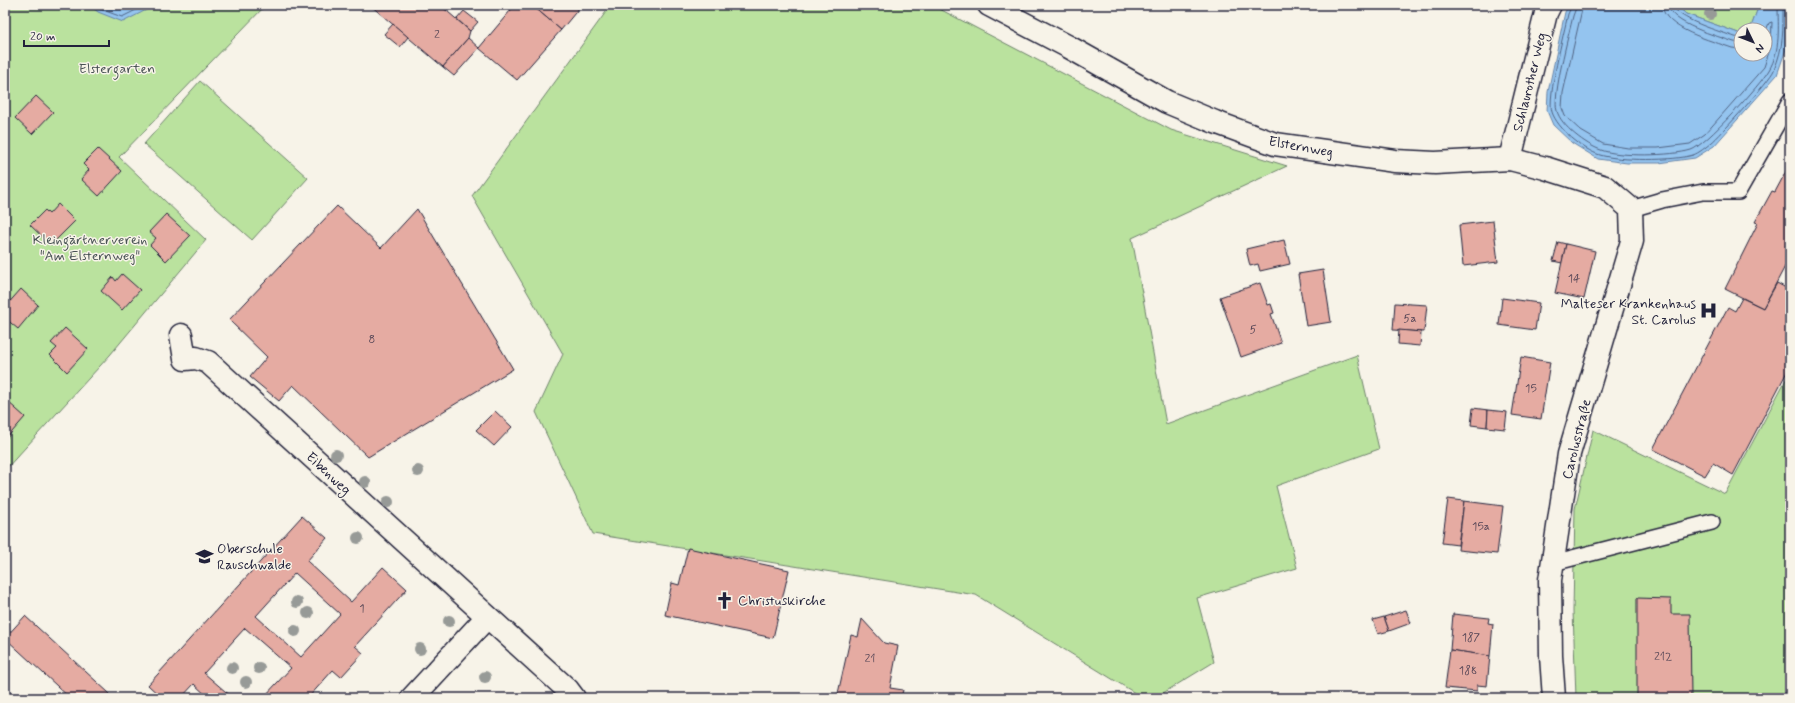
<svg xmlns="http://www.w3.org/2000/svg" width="1795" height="703" font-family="Mynerve,sans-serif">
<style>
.green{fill:#bae29e;stroke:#6e826c}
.water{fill:#94c4ef;stroke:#6683a7}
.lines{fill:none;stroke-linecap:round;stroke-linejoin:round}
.shore{stroke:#506383;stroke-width:1}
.building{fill:#e5aba2;stroke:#22223b;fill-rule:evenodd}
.lane-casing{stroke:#22223b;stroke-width:18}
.street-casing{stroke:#22223b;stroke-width:25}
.lane{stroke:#f7f3e8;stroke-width:15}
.street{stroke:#f7f3e8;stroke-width:22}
.tree{fill:#979a97}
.labels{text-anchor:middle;stroke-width:3;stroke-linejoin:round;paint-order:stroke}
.number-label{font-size:12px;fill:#534455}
.park-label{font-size:14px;fill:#485254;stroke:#f7f3e8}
.street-label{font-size:14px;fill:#22223b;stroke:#f7f3e8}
.poi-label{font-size:14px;fill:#22223b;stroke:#f7f3e8;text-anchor:start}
</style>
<rect width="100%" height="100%" fill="#f7f3e8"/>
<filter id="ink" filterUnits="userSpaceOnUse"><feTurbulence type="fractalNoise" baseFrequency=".025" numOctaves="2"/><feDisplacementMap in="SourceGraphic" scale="8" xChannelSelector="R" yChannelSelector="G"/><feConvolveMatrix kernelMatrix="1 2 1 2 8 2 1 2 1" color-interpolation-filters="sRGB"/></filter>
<g filter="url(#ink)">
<!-- green -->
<g class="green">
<polygon points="5,5 266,5 119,157 206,240 110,355 5,470"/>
<polygon points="611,5 932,5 1171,130 1287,166 1132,238 1166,424 1357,355 1379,449 1276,486 1297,568 1197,598 1214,662 1155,698 1143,698 976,595 593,534 536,412 563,354 472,196"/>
<polygon points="1676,5 1759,5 1750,30 1741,30 1741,34 1686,14"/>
<polygon points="200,81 308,178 252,240 144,144"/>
<polygon points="1790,372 1790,698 1576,698 1573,611 1575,509 1593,430 1725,494"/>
</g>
<!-- water -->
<g class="water">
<polygon points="89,5 151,5 150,8 123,22 98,12"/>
<polygon points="1569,5 1676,5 1686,14 1741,34 1741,54 1765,54 1765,30 1750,30 1759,5 1787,5 1788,31 1786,49 1777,75 1714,146 1695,158 1659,163 1627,163 1598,159 1572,143 1553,125 1547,111 1548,92 1565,12"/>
</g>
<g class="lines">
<!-- shore -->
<g class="shore">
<polyline points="95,5 100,9 122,17 146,5"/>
<path d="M 1572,5 L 1568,14 C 1564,33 1547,97 1552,112 C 1557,128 1583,150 1600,155 C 1619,161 1674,161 1693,155 C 1699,153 1706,147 1711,143 C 1720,136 1771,79 1774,70 C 1784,46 1783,30 1783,5"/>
<path d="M 1577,5 L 1573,16 C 1569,34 1552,96 1557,111 C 1561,126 1586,145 1601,150 C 1619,157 1672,156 1691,150 C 1705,146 1761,84 1769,70 C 1781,50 1778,27 1778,5"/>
<polyline points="1583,5 1563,93 1562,108 1565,116 1581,131 1603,144 1628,148 1658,148 1690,144 1705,134 1764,67 1771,46 1772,22 1769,23 1765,33"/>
<path d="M 1662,5 C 1663,29 1713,41 1732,48 L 1741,49"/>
<path d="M 1668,5 C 1670,24 1718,36 1734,42 L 1741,43"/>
<path d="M 1673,5 C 1675,19 1722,32 1735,37 L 1741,38"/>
</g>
</g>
<!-- building -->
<g class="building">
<polygon points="370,5 440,5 470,31 468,38 443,67"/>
<polygon points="515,5 532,5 561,30 517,80 479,48"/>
<polygon points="532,5 577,5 580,7 561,30"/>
<polygon points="464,11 478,22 470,31 457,19"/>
<polygon points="393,24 408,37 400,47 384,34"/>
<polygon points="468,38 479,48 454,76 443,67"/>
<polygon points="36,96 53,112 32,134 15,118"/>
<polygon points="98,149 122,171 99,196 81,179 89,170 83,164"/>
<polygon points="1790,164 1790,257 1763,308 1725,289 1758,223 1755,222 1772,191 1775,192"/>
<polygon points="58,204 75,221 51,245 30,225 45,210 49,214"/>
<polygon points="337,206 381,248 417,209 513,369 368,457 293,385 279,401 250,377 267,357 229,320"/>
<polygon points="166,214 190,236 166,261 150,245 156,238 149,232"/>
<polygon points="1493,221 1498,262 1463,266 1459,225"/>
<polygon points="1284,240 1290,264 1260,271 1258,264 1250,266 1246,249"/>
<polygon points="1558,242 1566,244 1562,263 1553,261"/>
<polygon points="1566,244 1595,251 1584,299 1555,293"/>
<polygon points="1323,270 1331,322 1306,326 1298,274"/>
<polygon points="122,274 140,290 122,310 101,291 113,277 116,281"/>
<polygon points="1260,283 1268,305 1271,304 1274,313 1271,314 1281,343 1241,357 1220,297"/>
<polygon points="1777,283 1786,288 1787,285 1790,286 1790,366 1733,475 1713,463 1705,476 1653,449 1728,307 1735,311 1742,298 1763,308"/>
<polygon points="21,289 38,305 18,329 5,318 5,307"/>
<polygon points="1502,298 1539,303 1535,330 1499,325"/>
<polygon points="1395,303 1427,305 1424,332 1393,330"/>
<polygon points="65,328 88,349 67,372 50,355 57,348 51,343"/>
<polygon points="1399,330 1421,332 1420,346 1398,344"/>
<polygon points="1521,357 1550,362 1541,419 1512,415"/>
<polygon points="7,401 25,417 5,440 5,403"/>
<polygon points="1473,408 1488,410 1487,427 1471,425"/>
<polygon points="1488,410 1507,412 1505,429 1487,427"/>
<polygon points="495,411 512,427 494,446 476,430"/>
<polygon points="1448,499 1464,501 1458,545 1442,543"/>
<polygon points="1464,501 1503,506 1497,554 1458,550"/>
<path d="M 302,516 L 327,538 L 307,561 L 351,602 L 383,567 L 407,589 L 355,646 L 363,653 L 341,677 L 333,670 L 308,698 L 263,698 L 291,668 L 245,628 L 204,673 L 233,698 L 209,698 L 194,684 L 181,698 L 162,698 L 148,685 ZM 295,573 L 340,614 L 301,657 L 256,616 Z"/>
<polygon points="688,548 789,570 773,638 665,615 672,583 679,585"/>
<polygon points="1637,598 1671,599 1671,614 1690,614 1691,698 1637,698"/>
<polygon points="1406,610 1411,623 1389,631 1384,617"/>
<polygon points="1453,614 1489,618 1488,623 1493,624 1490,656 1450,650"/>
<polygon points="25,616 109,693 105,698 70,698 5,638"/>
<polygon points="1384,617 1389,631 1378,634 1373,620"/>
<polygon points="862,619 884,643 898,646 890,688 903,690 901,698 837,698 851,635 858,637"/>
<polygon points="1450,650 1490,656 1487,686 1477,685 1477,691 1445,688"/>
</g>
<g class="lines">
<defs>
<g id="lane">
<polyline points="1631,209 1662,200 1703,192 1738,192 1790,101"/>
<polyline points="1553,563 1712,522"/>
</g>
<g id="street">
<polyline points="989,5 1069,47 1167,102 1215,122 1275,144 1395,161 1435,163 1510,159 1545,168 1605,187 1631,209 1632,241 1569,454 1550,580 1551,656 1554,698"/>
<polyline points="1510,159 1546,13 1550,5"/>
<polyline points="181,335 185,359 196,358 208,362 568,690 574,698"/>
<polyline points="412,698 487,617"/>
</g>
</defs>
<!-- lane casing -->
<use href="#lane" class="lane-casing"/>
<!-- street casing -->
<use href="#street" class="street-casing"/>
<!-- lane -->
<use href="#lane" class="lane"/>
<!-- street -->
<use href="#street" class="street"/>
</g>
<!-- trees -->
<g class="tree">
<circle cx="1710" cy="14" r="6"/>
<circle cx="336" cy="455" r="6"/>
<circle cx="418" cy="471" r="6"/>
<circle cx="365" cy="482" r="6"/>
<circle cx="388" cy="502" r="6"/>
<circle cx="358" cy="538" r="6"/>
<circle cx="297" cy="602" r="6"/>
<circle cx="308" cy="613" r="6"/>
<circle cx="449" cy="621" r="6"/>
<circle cx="295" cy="631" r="6"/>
<circle cx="420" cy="649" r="6"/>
<circle cx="232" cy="668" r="6"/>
<circle cx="259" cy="668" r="6"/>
<circle cx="485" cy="677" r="6"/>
<circle cx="246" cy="682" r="6"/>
</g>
</g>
<!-- icons -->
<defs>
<symbol id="hospital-bare" viewBox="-9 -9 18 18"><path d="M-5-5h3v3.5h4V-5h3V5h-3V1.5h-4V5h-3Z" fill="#22223b" stroke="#f7f3e8" stroke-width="2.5" paint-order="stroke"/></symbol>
<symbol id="school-bare" viewBox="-9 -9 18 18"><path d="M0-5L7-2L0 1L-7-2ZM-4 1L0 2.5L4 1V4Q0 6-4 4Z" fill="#22223b" stroke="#f7f3e8" stroke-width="2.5" paint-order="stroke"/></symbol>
<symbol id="church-bare" viewBox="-9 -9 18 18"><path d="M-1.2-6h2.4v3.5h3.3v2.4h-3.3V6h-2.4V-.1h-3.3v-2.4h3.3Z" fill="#22223b" stroke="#f7f3e8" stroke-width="2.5" paint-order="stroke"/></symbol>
</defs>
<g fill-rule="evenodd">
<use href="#hospital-bare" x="1696" y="298" width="25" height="25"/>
<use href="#school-bare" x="192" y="544" width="25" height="25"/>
<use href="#church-bare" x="712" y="588" width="25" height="25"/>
</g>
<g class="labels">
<!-- number labels -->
<g class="number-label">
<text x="437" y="38">2</text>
<text x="1574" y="282">14</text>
<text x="1410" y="322">5a</text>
<text x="1253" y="333">5</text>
<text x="372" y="343">8</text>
<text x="1531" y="392">15</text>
<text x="1481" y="530">15a</text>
<text x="362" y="612">1</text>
<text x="1471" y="641">187</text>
<text x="1663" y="660">212</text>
<text x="870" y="662">21</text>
<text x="1468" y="674">188</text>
</g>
<!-- park labels -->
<g class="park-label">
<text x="117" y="73">Elstergarten</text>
<text x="90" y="244">Kleingärtnerverein<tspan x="90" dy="16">"Am Elsternweg"</tspan></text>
</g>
<!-- street labels -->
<g class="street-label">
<text transform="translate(1529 82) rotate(-76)" y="5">Schlaurother Weg</text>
<text transform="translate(1301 146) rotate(10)" y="5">Elsternweg</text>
<text transform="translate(1576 439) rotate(-76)" y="5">Carolusstraße</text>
<text transform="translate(329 473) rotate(43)" y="5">Eibenweg</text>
</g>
<!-- poi labels -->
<g class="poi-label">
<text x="1696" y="308" text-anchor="end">Malteser Krankenhaus<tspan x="1696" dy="16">St. Carolus</tspan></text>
<text x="217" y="553">Oberschule<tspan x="217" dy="16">Rauschwalde</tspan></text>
<text x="738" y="605">Christuskirche</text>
</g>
</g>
<!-- margin -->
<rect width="1795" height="703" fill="none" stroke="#f7f3e8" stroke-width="20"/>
<rect x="10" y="10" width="1775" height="683" fill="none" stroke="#22223b" stroke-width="1.5" filter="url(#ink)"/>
<!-- north arrow -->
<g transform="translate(1753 42) rotate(133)"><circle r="19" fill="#f7f3e8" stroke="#a29fa3"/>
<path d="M0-3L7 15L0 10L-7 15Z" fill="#22223b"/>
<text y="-6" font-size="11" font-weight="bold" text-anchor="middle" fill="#22223b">N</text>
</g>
<!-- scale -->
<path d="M24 40v6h85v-6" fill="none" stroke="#22223b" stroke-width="2"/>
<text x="30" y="40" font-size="12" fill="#22223b" stroke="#f7f3e8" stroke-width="3" paint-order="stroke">20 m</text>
</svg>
